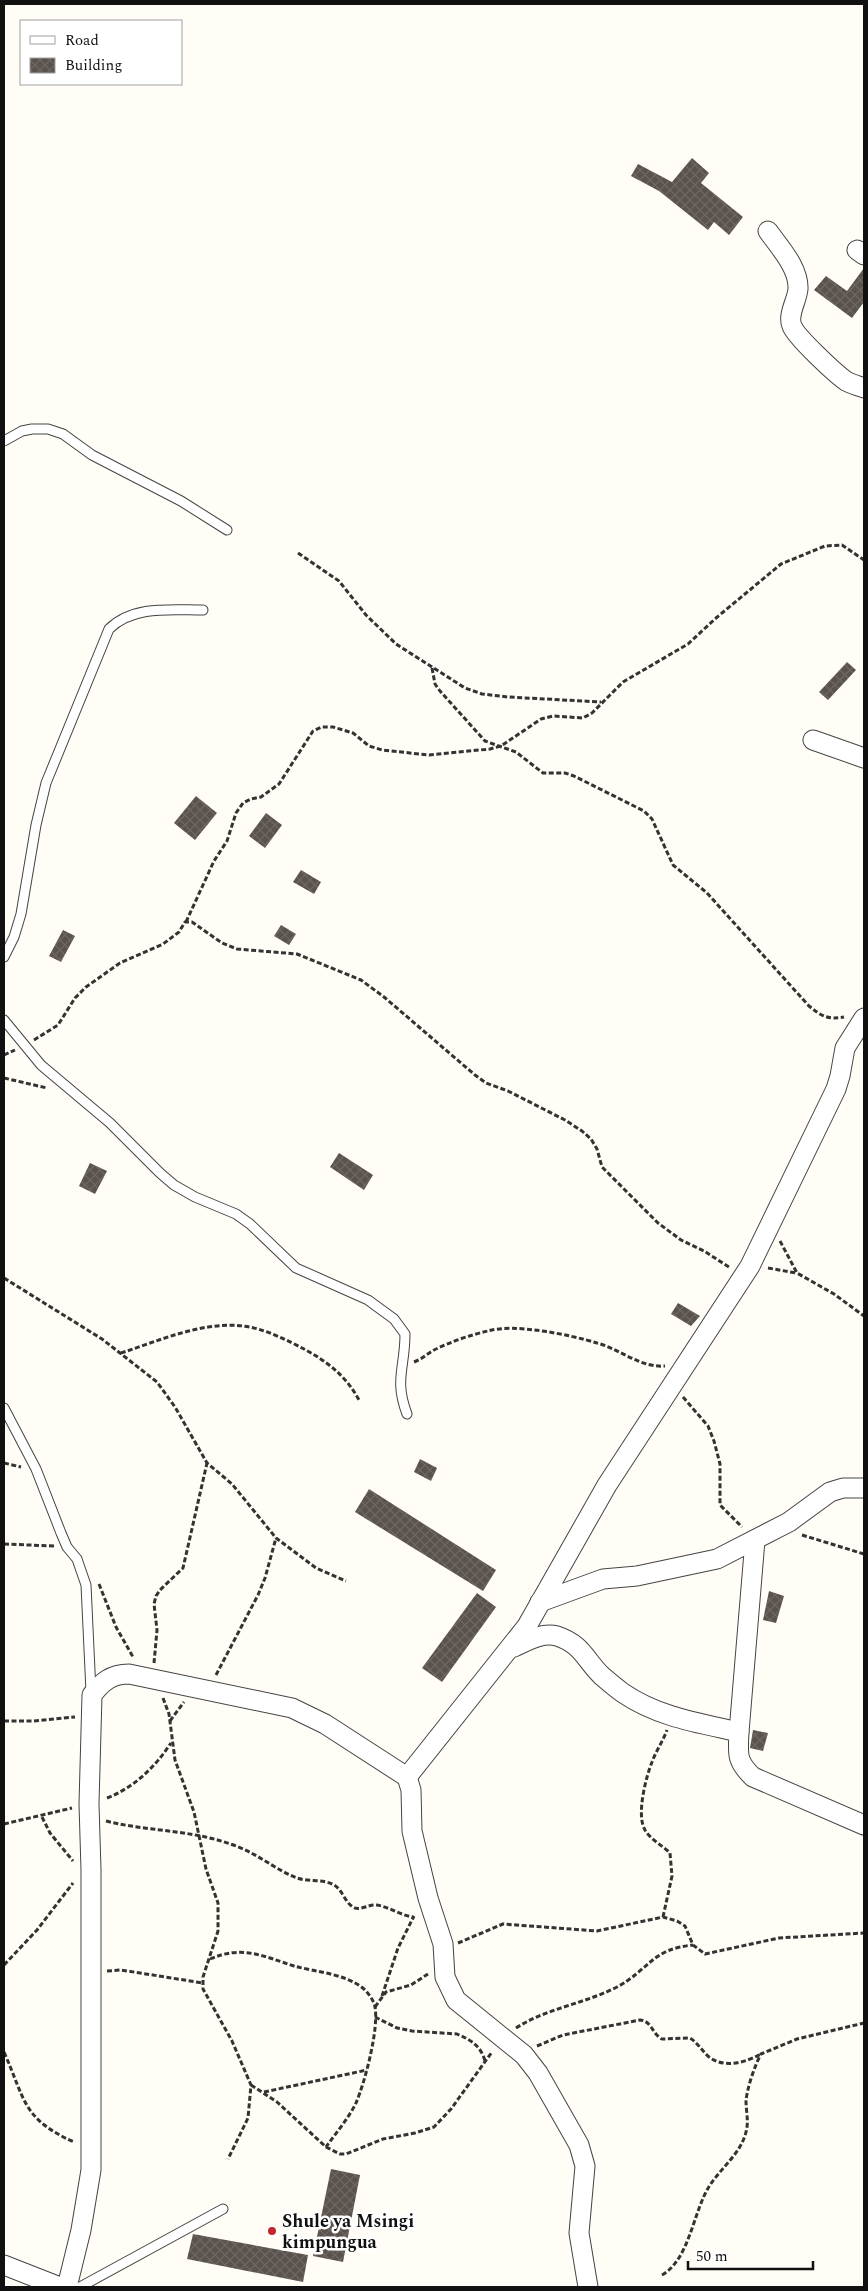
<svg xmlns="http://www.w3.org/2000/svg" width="868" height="2291" font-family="Spectral,serif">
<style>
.building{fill:url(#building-cross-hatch)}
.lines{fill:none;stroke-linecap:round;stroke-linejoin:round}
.service-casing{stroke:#444;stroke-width:11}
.minor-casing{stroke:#444;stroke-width:21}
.path{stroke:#333;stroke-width:3;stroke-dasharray:5 2.5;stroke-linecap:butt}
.service{stroke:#fff;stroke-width:9}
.minor{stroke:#fff;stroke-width:19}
.poi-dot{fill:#c4262e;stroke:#fff;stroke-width:2}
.labels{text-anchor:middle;stroke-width:5;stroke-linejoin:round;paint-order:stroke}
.poi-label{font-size:18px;font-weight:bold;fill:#111;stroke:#fff;text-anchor:start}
</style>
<defs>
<pattern id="building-cross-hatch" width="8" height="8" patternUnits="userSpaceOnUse" patternTransform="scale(1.25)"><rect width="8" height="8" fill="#5a524d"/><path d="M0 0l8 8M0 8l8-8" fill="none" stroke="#6d6662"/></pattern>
</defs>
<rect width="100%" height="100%" fill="#fffdf5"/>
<!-- building -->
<g class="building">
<polygon points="692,158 709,173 701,183 743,217 729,235 714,222 708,230 659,191 631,176 638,164 672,182"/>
<polygon points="864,268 864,302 852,318 814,290 826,276 847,291"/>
<polygon points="847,662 856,670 828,700 819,692"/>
<polygon points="196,796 217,813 195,840 174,823"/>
<polygon points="266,813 282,825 265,848 249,836"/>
<polygon points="301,870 321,882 314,894 293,882"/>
<polygon points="281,925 296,934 289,945 274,936"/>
<polygon points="63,930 75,936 61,962 49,956"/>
<polygon points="339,1153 373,1175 364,1190 330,1167"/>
<polygon points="90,1163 107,1171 95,1194 79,1186"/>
<polygon points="678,1303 700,1316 691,1326 671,1314"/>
<polygon points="420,1459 437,1468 431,1481 414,1472"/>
<polygon points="369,1489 496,1570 483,1591 355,1512"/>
<polygon points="769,1591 784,1596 776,1623 763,1620"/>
<polygon points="477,1593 496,1607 442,1682 422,1668"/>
<polygon points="753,1730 768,1733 763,1751 750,1748"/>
<polygon points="331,2169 360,2175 343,2262 313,2256"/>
<polygon points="193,2234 308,2255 303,2282 187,2259"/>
</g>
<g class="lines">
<defs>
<g id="service">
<polyline points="4,441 22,431 32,429 48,429 63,434 92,455 181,501 227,530"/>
<path d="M 4,957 L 14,937 L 21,914 L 36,825 L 46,783 L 109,629 C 133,605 171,610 203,610"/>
<path d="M 4,1020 L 41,1065 L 110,1123 L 160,1173 L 174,1185 L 195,1197 L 236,1214 L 250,1224 L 296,1268 L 368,1300 L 394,1319 L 405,1334 C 405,1368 394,1380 407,1414"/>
<polyline points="4,1408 36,1469 61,1533 67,1547 77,1559 86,1585 91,1692"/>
<polyline points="80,2287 223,2209"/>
</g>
<g id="minor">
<path d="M 768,231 C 780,248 799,268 798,289 C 797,301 787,315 792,326 C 796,337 836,374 846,381 C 851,384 859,386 864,388"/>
<polyline points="857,250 864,255"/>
<polyline points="813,740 864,758"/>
<polyline points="540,1602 603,1579 637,1576 717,1559 789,1522 830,1492 843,1488 864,1488"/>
<path d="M 514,1647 C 527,1641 542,1632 557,1636 C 582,1644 586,1661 602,1676 C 609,1682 616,1688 623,1693 C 658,1717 699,1723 739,1732 C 738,1754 736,1761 753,1777 L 864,1825"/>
<polyline points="739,1732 755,1540"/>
<polyline points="407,1777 527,1626 607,1485 750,1266 836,1089 840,1076 845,1048 864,1018"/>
<polyline points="4,2265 60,2287"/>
<path d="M 67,2287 L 81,2230 L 91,2170 L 91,1870 L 89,1804 L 92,1695 C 102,1682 111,1674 129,1674 L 292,1708 L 325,1724 L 407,1777 L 411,1790 L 412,1831 L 428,1898 L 443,1944 L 445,1977 L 456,2000 L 524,2055 L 538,2073 L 579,2145 L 585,2166 L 579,2233 L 588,2287"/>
</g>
</defs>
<!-- service casing -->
<use href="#service" class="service-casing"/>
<!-- minor casing -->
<use href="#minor" class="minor-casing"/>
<!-- path -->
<g class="path">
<polyline points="298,553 339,581 366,615 396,644 465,688 482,694 508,697 601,702"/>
<path d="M 432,668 L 435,684 L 440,691 L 485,741 L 516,752 L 543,773 L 565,773 L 574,776 L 644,811 L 652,819 L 673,865 L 707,893 L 809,1006 C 821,1016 828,1020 844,1017"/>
<polyline points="186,922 214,861 227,841 236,813 243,803 251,799 261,797 279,784 313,731 322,727 333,727 353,733 369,746 382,750 429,755 490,749 501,746 541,719 553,716 583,718 592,713 623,682 688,644 716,618 781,564 825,546 842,545 864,560"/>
<polyline points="34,1040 58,1025 75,998 86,987 120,963 163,944 179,932 185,922 192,922 222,943 237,949 297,954 361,980 384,997 475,1075 486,1083 508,1091 565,1120 582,1131 591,1139 597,1149 602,1167 658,1223 681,1240 704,1251 729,1267"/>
<polyline points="4,1055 15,1050"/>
<polyline points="4,1078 47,1088"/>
<polyline points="780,1241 797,1273 834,1294 864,1316"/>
<polyline points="768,1268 796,1273"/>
<polyline points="4,1278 102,1339 157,1382 175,1407 207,1463 232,1484 276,1538 316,1568 346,1581"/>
<path d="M 121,1353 C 158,1341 203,1321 243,1326 C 263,1328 287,1340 304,1349 C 328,1362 346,1376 359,1400"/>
<path d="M 414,1362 C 422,1359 427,1354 434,1350 C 450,1342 470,1335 488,1331 C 514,1323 571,1335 597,1343 C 620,1349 640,1368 665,1366"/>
<polyline points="683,1397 708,1426 714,1441 720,1464 720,1505 742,1527"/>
<polyline points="4,1463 21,1467"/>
<polyline points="802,1535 864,1554"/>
<polyline points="4,1544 54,1546"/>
<polyline points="99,1584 116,1627 133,1657"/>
<polyline points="154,1663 157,1630 154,1604 156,1596 160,1590 183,1568 207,1463"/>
<polyline points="216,1675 258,1595 265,1578 276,1538"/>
<polyline points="163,1698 169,1714 175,1760 194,1812 206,1869 218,1903 218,1931 203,1977 203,1989 232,2041 251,2085 248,2118 228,2159"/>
<polyline points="4,1721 33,1721 75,1717"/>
<polyline points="170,1721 184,1702"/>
<path d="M 107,1798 C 135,1787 155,1767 171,1743"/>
<polyline points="42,1817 50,1833 73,1861"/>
<path d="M 106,1821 C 150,1832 191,1829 236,1846 C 258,1854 276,1870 297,1878 C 309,1882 324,1879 334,1885 C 343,1890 345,1904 355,1908 C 362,1910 369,1904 377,1905 C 389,1907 400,1915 413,1917"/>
<polyline points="4,1824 72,1808"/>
<path d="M 663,1917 L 672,1876 L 670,1853 C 663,1846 650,1839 645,1830 C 636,1815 646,1777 652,1762 C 656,1751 663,1741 667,1730"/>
<polyline points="458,1943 503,1924 597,1931 663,1917 677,1921 685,1926 693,1945 705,1954 779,1938 864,1933"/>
<path d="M 210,1959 C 242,1945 263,1956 294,1966 C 316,1972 348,1974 365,1990 C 369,1994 374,2001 375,2007 C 379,2029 365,2082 356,2103 C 348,2119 336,2133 326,2147"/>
<polyline points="4,1965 37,1930 73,1883"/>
<polyline points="107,1971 121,1970 203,1983"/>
<polyline points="382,1996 398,1948 414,1916"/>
<polyline points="375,2007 386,1992 411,1985 428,1974"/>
<path d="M 375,2017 L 397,2028 L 412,2031 L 457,2034 C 471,2040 481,2046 485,2061"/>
<path d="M 516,2028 C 547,2008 584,2004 617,1987 C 649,1970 651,1949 693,1945"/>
<path d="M 537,2046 L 563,2035 L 640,2020 C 652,2021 652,2034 662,2039 L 690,2038 C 698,2043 702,2051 709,2057 C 725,2069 746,2062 761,2054"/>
<path d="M 4,2052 C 25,2099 22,2119 74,2142"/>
<polyline points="251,2085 277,2102 326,2147 340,2154 346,2154 383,2139 415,2133 434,2127 451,2109 492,2052"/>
<polyline points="264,2092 367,2070"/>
<path d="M 662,2275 C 690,2259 693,2211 710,2185 C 722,2167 741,2153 746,2132 C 749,2122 746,2111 746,2101 C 747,2088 755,2065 761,2054 L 797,2039 L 864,2023"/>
</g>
<!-- service -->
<use href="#service" class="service"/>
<!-- minor -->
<use href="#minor" class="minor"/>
</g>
<!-- markers -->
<circle class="poi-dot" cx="272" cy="2231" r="5"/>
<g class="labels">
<!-- poi labels -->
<g class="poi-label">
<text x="282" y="2227">Shule ya Msingi<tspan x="282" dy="21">kimpungua</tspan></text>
</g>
</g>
<!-- border -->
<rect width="868" height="2291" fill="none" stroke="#111111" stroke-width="10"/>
<!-- legend -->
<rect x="20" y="20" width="162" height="65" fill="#ffffff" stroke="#a0a0a0"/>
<rect x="30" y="36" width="25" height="8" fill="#ffffff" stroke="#a0a0a0"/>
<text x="65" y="45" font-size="15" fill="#111111">Road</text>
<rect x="30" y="58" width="25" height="15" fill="url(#building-cross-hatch)" stroke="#a0a0a0"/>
<text x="65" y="70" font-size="15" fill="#111111">Building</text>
<!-- scale -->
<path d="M688 2261v8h125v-8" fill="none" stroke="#111111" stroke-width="2.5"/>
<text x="696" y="2261" font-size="15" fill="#111111" stroke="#ffffff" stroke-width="4" paint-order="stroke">50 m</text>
</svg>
